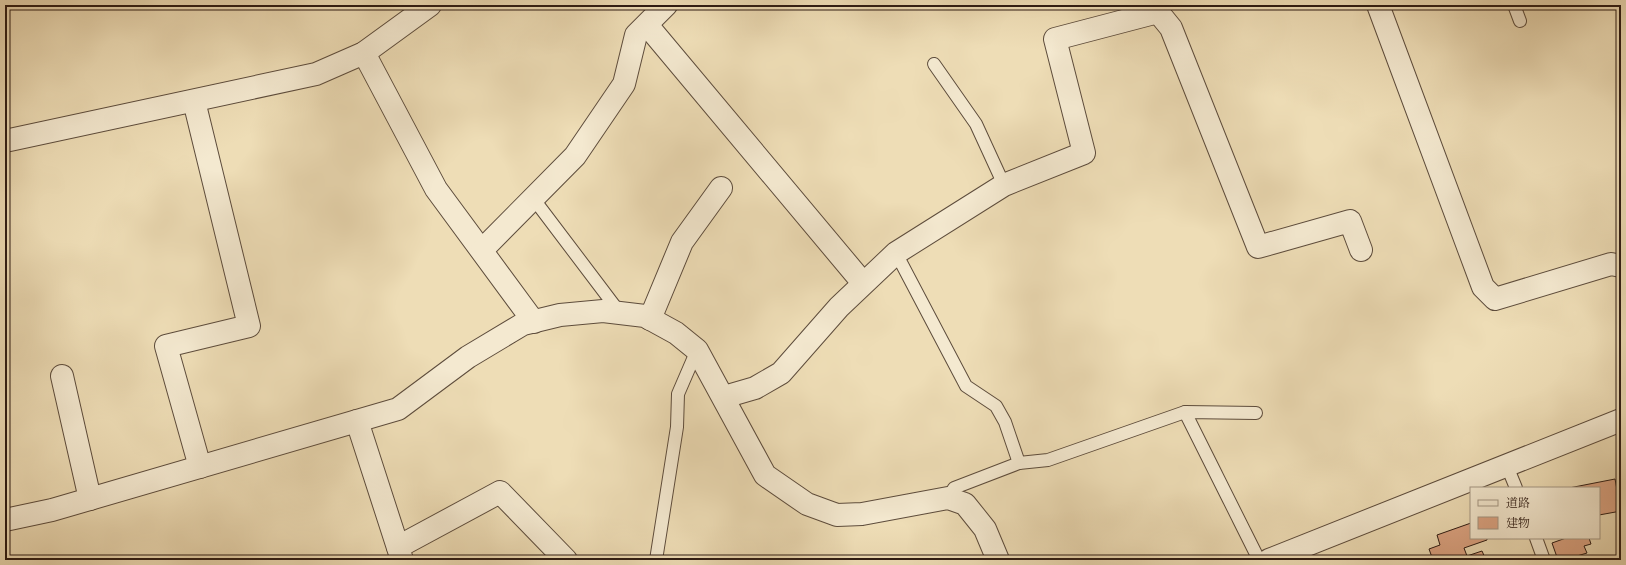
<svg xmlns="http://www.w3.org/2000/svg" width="1626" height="565" font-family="'Sorts Mill Goudy','Noto Serif JP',serif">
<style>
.building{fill:#dca483;stroke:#2d1b13}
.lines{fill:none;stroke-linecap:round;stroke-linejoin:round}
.service-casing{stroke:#5d4c3c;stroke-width:14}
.minor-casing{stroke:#5d4c3c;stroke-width:24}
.tertiary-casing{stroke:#5d4c3c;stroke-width:24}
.service{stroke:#f4e9d0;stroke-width:12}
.minor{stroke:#f4e9d0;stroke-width:22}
.tertiary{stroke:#f4e9d0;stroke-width:22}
</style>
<rect width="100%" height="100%" fill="#eeddb6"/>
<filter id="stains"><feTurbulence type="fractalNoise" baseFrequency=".005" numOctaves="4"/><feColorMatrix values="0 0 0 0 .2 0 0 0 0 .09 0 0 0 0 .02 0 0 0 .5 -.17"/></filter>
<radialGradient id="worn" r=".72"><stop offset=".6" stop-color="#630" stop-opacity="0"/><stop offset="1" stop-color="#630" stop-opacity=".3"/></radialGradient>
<!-- building -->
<g class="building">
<polygon points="1615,479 1621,511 1599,515 1599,488 1569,488"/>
<polygon points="1471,523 1471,538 1487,538 1487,540 1464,548 1467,556 1482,551 1486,560 1433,560 1429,549 1440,545 1437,535"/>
<polygon points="1566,538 1589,538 1591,544 1584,546 1587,553 1577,556 1579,560 1558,560 1552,543"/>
</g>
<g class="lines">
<defs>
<g id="service">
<polyline points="1514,5 1520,21"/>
<polyline points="934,64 976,124 1004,185"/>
<polyline points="533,198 620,313"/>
<polyline points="896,253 966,386 996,406 1005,422 1019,463"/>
<polyline points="1185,412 1259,560"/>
<polyline points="1507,466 1516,488"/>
<polyline points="948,498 954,488 1019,463 1048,460 1185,412 1256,413"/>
<polyline points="1536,538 1544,560"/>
<polyline points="656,560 677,427 678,394 697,350"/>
</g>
<g id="minor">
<polyline points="1155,5 1158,12 1171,28 1258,247 1350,221 1361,250"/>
<polyline points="1378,5 1483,287 1495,299 1611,264 1621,266"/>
<polyline points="647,25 863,283"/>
<polyline points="364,53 436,189 534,322"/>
<polyline points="194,101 249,326 166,346 200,467"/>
<polyline points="482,250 575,156 624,84 636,35 666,5"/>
<polyline points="650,319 682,242 721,188"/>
<polyline points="62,376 90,499"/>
<polyline points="724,397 755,388 781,373 839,307 896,253 1004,185 1084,153 1055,39 1158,12"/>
<polyline points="357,421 402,560"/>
<polyline points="5,520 52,510 398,409 468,357 523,324 560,315 603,311 645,316 676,333 697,350 765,475 807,504 837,515 862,514 948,498 965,504 985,529 998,560"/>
<polyline points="398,547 500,492 566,560"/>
</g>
<g id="tertiary">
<polyline points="5,141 316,74 364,53 430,5"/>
<polyline points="1269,560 1621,420"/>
</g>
</defs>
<!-- service casing -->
<use href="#service" class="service-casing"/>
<!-- minor casing -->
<use href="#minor" class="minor-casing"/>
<!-- tertiary casing -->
<use href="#tertiary" class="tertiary-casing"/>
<!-- service -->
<use href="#service" class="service"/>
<!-- minor -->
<use href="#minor" class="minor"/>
<!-- tertiary -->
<use href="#tertiary" class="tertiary"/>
</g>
<!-- margin -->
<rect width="1626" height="565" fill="none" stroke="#eeddb6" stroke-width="20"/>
<rect x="6" y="6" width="1614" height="553" fill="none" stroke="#2d1b13" stroke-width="2"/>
<rect x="10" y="10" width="1606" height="545" fill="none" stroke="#2d1b13"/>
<!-- legend -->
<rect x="1470" y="487" width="130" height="52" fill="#f4e9d0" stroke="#a49784"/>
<rect x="1478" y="500" width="20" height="6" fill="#f4e9d0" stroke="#a49784"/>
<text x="1506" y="507" font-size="12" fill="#2d1b13">道路</text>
<rect x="1478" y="517" width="20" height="12" fill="#dca483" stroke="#a49784"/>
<text x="1506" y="527" font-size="12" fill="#2d1b13">建物</text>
<rect width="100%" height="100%" filter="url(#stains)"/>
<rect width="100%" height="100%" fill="url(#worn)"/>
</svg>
